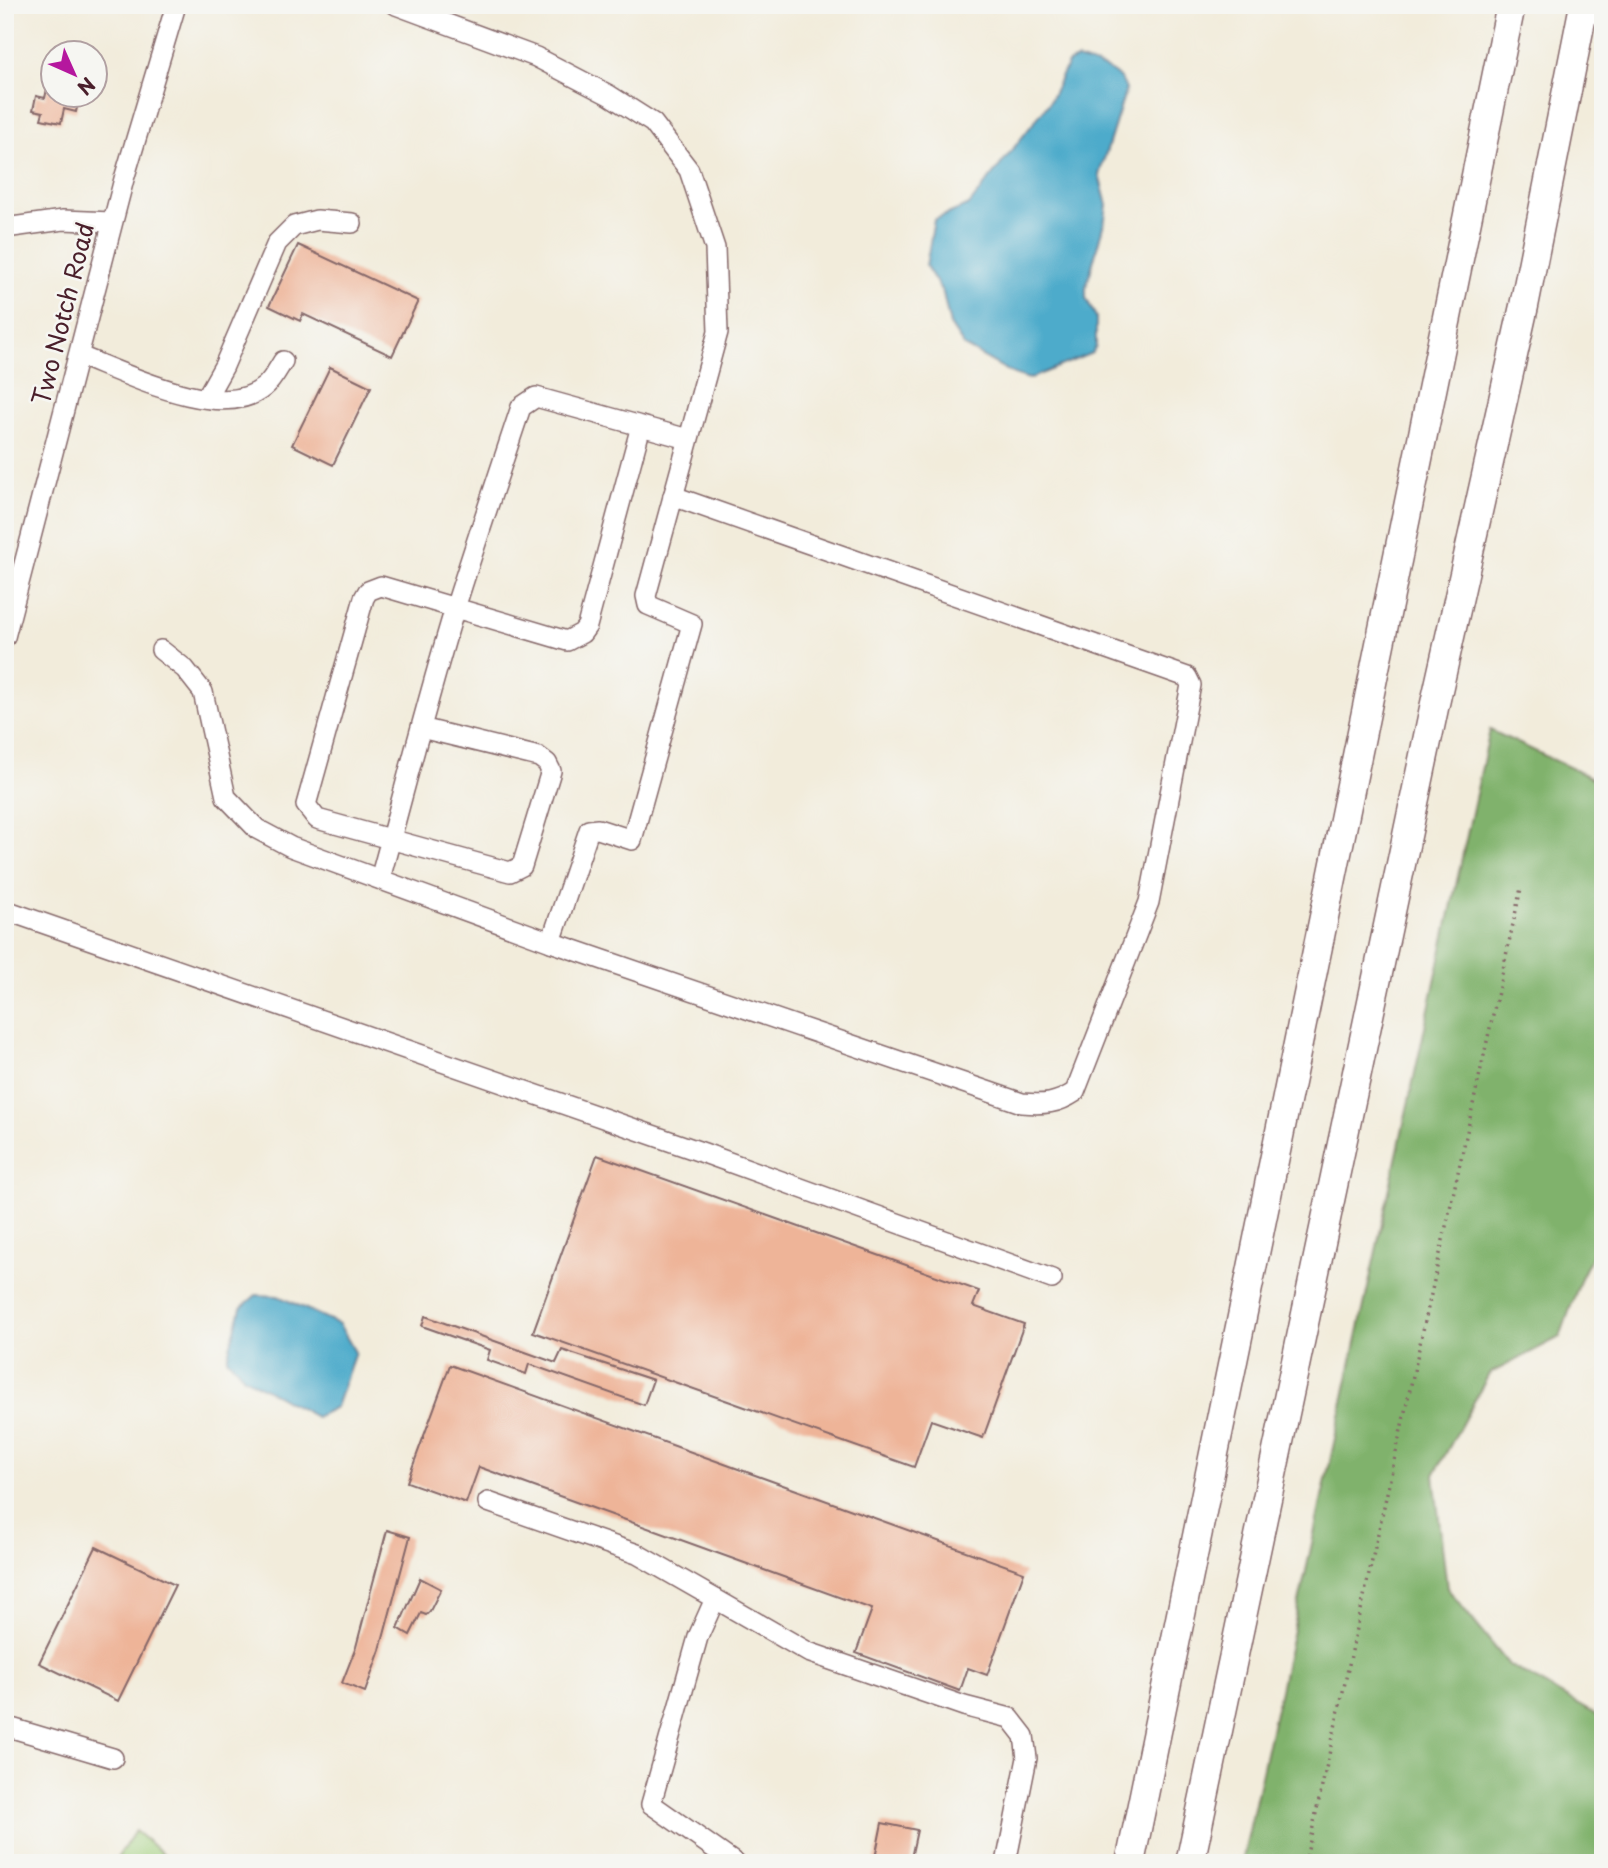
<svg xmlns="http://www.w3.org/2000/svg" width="1608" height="1868" font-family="'Playpen Sans',sans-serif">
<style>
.green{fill:#a0cf7d;stroke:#757754;stroke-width:2}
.forest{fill:#80b26c;stroke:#65684c;stroke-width:2}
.water{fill:#4dabcb;stroke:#4c657b;stroke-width:2}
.building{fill:#eeb498}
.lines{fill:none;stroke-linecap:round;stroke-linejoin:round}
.minor-casing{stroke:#856769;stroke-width:22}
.highway-casing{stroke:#856769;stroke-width:31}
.path{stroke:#856769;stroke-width:3.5;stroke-dasharray:2 5;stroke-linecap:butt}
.minor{stroke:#fff;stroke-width:19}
.highway{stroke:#fff;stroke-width:28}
.labels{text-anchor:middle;stroke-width:5;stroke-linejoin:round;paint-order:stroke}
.street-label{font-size:24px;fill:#4a1f2b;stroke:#f6f6f2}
</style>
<rect width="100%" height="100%" fill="#f6f6f2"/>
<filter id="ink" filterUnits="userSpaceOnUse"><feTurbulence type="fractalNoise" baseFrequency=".0143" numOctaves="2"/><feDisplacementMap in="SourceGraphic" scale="14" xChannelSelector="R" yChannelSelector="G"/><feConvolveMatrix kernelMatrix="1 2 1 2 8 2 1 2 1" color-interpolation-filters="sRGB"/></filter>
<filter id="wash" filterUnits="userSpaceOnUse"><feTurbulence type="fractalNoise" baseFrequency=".00686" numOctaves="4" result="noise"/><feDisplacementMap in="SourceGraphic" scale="28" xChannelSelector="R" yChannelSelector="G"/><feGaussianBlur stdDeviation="1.57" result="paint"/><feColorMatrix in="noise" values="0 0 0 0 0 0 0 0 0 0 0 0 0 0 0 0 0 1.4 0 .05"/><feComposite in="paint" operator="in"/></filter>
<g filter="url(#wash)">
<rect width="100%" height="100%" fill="#f2ecdb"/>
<!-- green -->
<polygon class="green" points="135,1831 173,1862 174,1863 114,1863"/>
<!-- forest -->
<polygon class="forest" points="1490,730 1603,783 1603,1233 1581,1278 1560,1337 1489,1374 1434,1475 1447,1588 1509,1665 1603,1719 1603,1863 1242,1863"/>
<!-- water -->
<g class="water">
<path d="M 1077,59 C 1098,66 1118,68 1126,89 L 1099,175 L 1107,205 L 1105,219 L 1086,288 L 1086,298 L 1096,317 L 1096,347 L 1092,353 L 1029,379 L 1014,374 L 964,346 L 950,325 L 943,293 L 926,266 L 934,220 L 969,205 L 1049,103 L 1068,63 Z"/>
<polygon points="256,1295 278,1296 339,1324 355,1352 336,1407 316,1417 244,1377 227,1358 241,1308"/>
</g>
<g id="blocks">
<!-- building -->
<g class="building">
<polygon points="51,72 52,94 80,94 76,112 64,109 61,123 41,119 43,112 33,110 36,96 45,98"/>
<polygon points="298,245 418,301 392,356 303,314 300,321 269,306"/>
<polygon points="330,367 371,387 333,465 292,445"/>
<polygon points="597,1155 979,1291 973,1306 1024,1324 983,1438 931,1420 914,1467 533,1332"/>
<polygon points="425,1316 556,1363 562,1350 653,1380 644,1405 529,1364 526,1374 487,1360 490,1350 422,1326"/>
<polygon points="450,1365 1024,1572 987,1675 968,1668 960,1691 856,1653 872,1609 479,1467 466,1503 407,1482"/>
<polygon points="387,1530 410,1537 380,1650 365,1692 342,1683 356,1647"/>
<polygon points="96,1547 175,1585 118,1701 39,1663"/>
<polygon points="420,1578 441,1589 430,1611 426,1615 421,1613 410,1635 398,1628"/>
<polygon points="882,1823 917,1830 910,1863 874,1863"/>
</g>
</g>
</g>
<g filter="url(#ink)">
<use href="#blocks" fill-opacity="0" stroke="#856769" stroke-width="2"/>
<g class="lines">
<defs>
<g id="minor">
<polyline points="5,228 63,220 112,222"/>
<path d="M 80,356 C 124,373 223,423 264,387 C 272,381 278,369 283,361"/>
<polyline points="206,398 224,366 277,243 294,226 317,220 352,223"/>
<polyline points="641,426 688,439"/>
<polyline points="5,637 124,179 176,5"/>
<polyline points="161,650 185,669 203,692 226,797 257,829 291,847 551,942 589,830 598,829 632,840 692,624 648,605 646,596 718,332 715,248 689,170 653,123 609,95 536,57 396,5"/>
<path d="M 380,879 C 405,788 428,696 456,605 C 477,539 499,473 521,407 L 536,397 L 641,426 L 587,626 L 582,633 L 567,641 L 381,586 L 368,591 L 364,598 L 306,805 L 317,819 L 510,872 L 522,866 L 551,771 L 547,763 L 539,757 L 421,728"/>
<polyline points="5,910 704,1153 1052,1279"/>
<path d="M 551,942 L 1022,1103 C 1044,1105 1057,1104 1075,1092 L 1149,902 L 1191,685 L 1187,677 L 673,496"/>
<polyline points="488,1502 637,1554 808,1652 964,1706 1010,1718 1024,1736 1027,1758 1006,1863"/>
<polyline points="715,1599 698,1637 651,1804 735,1863"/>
<polyline points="5,1726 113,1758"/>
</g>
<g id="highway">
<path d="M 1130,1863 C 1260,1244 1381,624 1511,5"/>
<polyline points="1190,1863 1434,708 1524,306 1584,5"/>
</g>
</defs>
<!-- minor casing -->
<use href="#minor" class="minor-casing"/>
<!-- highway casing -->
<use href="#highway" class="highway-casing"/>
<!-- path -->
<polyline class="path" points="1305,1863 1521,888"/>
<!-- minor -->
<use href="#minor" class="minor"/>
<!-- highway -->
<use href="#highway" class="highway"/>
</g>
</g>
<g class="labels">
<!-- street labels -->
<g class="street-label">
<text transform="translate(64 314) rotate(-76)" y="8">Two Notch Road</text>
</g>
</g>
<!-- margin -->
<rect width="1608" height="1868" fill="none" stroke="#f6f6f2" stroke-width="28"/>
<!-- north arrow -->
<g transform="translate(74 74) rotate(135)"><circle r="33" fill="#f6f6f2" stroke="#b1a0a2" stroke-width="2"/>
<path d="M0-5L12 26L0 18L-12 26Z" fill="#b5179e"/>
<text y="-10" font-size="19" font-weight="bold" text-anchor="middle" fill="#4a1f2b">N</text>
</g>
</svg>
